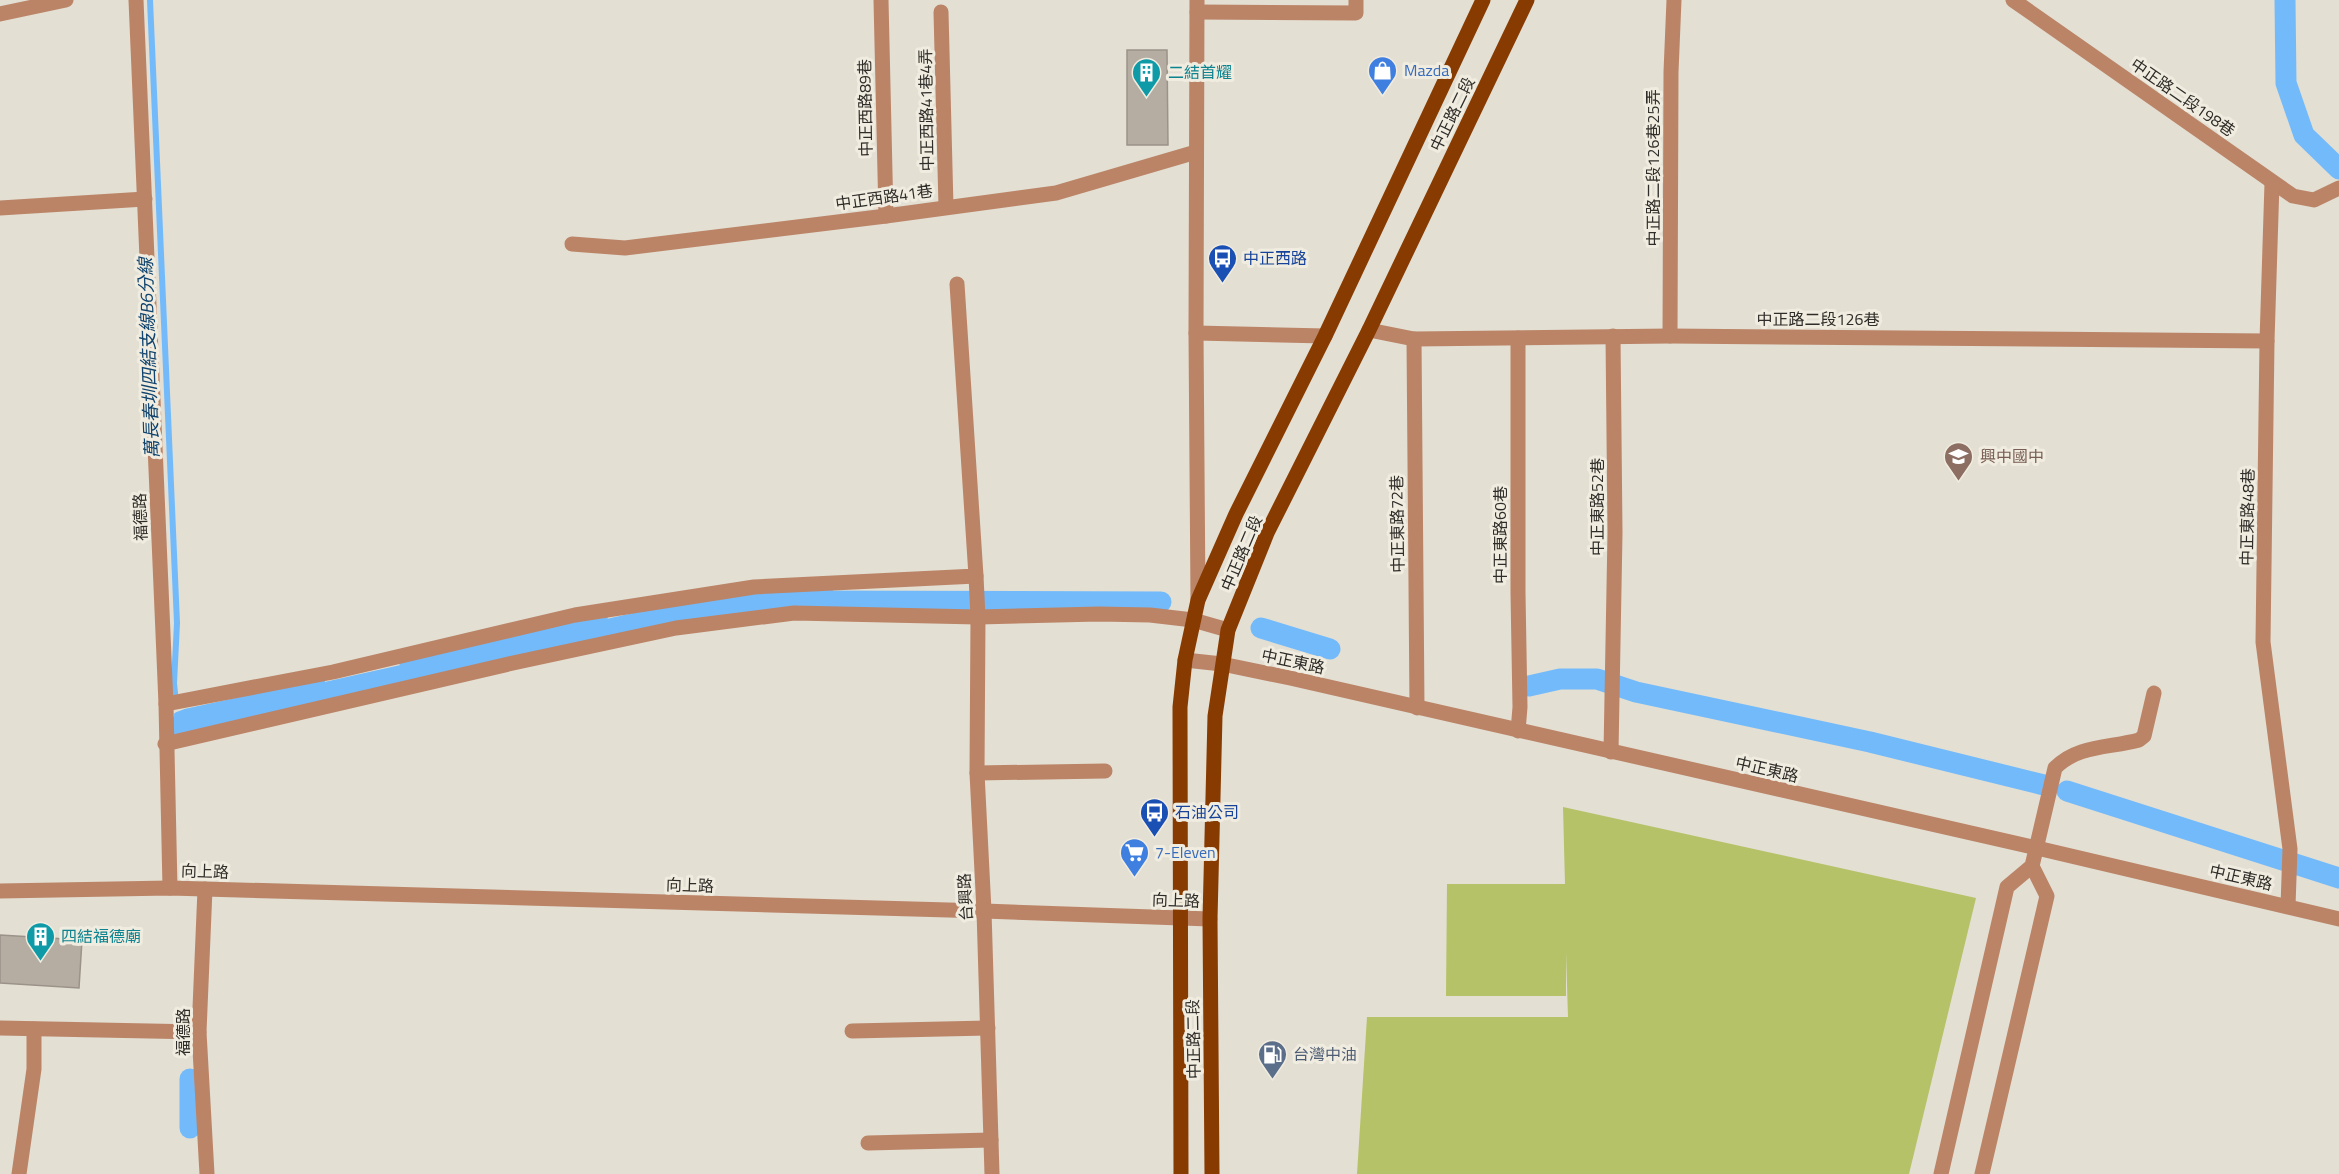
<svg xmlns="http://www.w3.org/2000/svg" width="2339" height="1174" font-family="'Titillium Web','Noto Sans TC',sans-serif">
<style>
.green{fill:#b5c267}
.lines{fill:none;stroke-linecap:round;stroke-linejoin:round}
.stream{stroke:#73bafb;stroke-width:6}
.canal{stroke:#73bafb;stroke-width:21}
.building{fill:#b5aca2;stroke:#9b9389;stroke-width:1.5}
.minor{stroke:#bb8467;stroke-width:15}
.major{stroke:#883b00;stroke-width:15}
.labels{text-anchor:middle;stroke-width:6;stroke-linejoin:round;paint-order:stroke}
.shop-label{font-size:16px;fill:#366cbe;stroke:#f1ece0;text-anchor:start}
.culture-label{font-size:16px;fill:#0d838f;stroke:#f1ece0;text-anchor:start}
.street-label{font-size:16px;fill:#2f2d29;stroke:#f1ece0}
.transit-label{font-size:16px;fill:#164399;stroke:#f1ece0;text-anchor:start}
.education-label{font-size:16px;fill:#785e54;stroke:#f1ece0;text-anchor:start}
.service-label{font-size:16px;fill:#4e5e75;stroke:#f1ece0;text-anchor:start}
.water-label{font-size:18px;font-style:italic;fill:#10446e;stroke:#f1ece0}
</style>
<rect width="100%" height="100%" fill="#e3dfd3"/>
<!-- green -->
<polygon class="green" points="1563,807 1976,898 1909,1174 1357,1174 1367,1017 1568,1017 1566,952 1566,996 1446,996 1447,884 1565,884"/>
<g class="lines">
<!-- stream -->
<g class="stream">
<polyline points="150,0 177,623 174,683 176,703"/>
<polyline points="820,590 827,590 834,595 965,595 966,601"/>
<polyline points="402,663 605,617"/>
<polyline points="180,725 177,715 185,712 322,682"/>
</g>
<!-- canal -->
<g class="canal">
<polyline points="2285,0 2286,83 2304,135 2339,169"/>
<polyline points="1261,628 1330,649"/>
<polyline points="1529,686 1560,679 1597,679 1636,692 1870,742 2044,785"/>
<polyline points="181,731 180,725 708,607 795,601 1161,602"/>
<polyline points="2067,791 2339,878"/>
<polyline points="190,1079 190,1128"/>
</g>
</g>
<!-- building -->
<g class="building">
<polygon points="1127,50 1167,50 1168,145 1127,145"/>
<polygon points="0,935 82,940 79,988 0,983"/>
</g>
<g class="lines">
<!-- minor -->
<g class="minor">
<polyline points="136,0 166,704 170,888"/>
<polyline points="881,0 886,216"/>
<polyline points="1197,0 1196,333 1198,600"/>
<polyline points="2013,0 2293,196 2314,200 2339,188"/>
<polyline points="941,12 946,207"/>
<polyline points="1197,12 1356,13 1356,0"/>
<polyline points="0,14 66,0"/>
<polyline points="2272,183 2267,341 2263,642 2290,849 2288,906"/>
<polyline points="0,208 145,199"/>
<polyline points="572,244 625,248 886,216 1056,193 1196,152"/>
<polyline points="1369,330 1414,339 1670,336 2267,341"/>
<polyline points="1196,333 1325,336"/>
<polyline points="1670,336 1671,72 1674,0"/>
<polyline points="1518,338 1518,593 1520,707 1518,731"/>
<polyline points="1414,339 1417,708"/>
<polyline points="976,576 978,617 977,773 984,911 992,1174"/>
<polyline points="1185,660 1222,664 1290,678 2037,848 2339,919"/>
<polyline points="166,704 333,672 575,615 754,587 976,576 957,284"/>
<polyline points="165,744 513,663 676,628 794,613 978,617 1099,614 1150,615 1193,620 1228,630"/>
<polyline points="1611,752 1615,533 1613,336"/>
<polyline points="977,773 1105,771"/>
<polyline points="205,889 199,1032 207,1174"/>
<polyline points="0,891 170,888 984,911 1210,919"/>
<polyline points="0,1028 199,1032"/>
<polyline points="852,1031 988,1028"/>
<polyline points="868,1143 991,1140"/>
<polyline points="19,1174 34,1069 34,1029"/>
<path d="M 1941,1174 L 2007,887 L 2032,866 L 2055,768 C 2077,745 2110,748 2139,740 L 2144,736 L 2154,693"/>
<polyline points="1982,1174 2047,896 2032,866"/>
</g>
<!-- major -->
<g class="major">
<polyline points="1181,1174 1180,707 1185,660 1198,600 1236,514 1325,336 1483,0"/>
<polyline points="1212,1174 1210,919 1215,716 1228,630 1267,533 1369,330 1527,0"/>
</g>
</g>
<!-- icons -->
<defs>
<symbol id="shop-pin" viewBox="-11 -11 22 30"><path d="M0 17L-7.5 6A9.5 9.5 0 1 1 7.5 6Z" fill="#3f7fe0" stroke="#f1ece0"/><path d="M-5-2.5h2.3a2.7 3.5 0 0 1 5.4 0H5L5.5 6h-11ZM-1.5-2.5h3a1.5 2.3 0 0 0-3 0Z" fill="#fff"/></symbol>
<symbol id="building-pin" viewBox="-11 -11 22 30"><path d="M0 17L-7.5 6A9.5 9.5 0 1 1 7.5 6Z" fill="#0f9aa8" stroke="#f1ece0"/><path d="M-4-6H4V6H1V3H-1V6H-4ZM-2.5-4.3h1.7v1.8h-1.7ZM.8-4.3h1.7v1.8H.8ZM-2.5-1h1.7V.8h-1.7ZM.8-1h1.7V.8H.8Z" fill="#fff"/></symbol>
<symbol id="bus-pin" viewBox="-11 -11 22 30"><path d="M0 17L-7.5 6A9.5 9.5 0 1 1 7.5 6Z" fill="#1a4fb4" stroke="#f1ece0"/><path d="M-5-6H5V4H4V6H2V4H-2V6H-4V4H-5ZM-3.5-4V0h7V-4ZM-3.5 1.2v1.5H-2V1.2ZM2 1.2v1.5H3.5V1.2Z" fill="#fff"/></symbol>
<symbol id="school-pin" viewBox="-11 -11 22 30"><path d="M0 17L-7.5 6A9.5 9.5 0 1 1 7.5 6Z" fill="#8d6e63" stroke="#f1ece0"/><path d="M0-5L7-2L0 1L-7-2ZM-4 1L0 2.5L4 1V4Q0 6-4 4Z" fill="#fff"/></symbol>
<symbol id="supermarket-pin" viewBox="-11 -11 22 30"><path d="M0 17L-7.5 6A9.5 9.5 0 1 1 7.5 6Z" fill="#3f7fe0" stroke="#f1ece0"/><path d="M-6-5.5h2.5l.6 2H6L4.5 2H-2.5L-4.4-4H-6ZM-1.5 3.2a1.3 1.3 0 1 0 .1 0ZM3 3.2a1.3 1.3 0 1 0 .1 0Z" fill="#fff"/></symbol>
<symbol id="fuel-pin" viewBox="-11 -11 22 30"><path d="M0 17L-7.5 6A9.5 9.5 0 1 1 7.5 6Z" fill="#5c6f8a" stroke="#f1ece0"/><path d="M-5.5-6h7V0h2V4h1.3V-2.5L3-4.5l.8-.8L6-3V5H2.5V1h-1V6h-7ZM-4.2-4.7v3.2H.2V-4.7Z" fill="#fff"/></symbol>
</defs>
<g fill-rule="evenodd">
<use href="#shop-pin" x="1366" y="54" width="33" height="45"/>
<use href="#building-pin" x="1130" y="56" width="33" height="45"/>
<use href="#bus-pin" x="1206" y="242" width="33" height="45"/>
<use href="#school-pin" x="1942" y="440" width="33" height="45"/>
<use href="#bus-pin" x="1138" y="796" width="33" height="45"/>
<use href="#supermarket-pin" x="1118" y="836" width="33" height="45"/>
<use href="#building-pin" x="24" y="920" width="33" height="45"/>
<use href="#fuel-pin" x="1256" y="1038" width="33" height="45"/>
</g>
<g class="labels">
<!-- shop labels -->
<g class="shop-label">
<text x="1404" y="76">Mazda</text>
<text x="1155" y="858">7-Eleven</text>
</g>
<!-- culture labels -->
<g class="culture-label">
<text x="1168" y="78">二結首耀</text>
<text x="61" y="942">四結福德廟</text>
</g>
<!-- street labels -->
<g class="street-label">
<text transform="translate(2183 97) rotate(35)" y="6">中正路二段198巷</text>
<text transform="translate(865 108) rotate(-91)" y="6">中正西路89巷</text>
<text transform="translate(926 110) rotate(-91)" y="6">中正西路41巷4弄</text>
<text transform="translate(1452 114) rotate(-64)" y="6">中正路二段</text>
<text transform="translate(1653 168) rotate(-90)" y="6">中正路二段126巷25弄</text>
<text transform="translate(884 197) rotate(-8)" y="6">中正西路41巷</text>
<text x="1818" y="325">中正路二段126巷</text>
<text transform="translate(1597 507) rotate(-90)" y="6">中正東路52巷</text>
<text transform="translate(140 517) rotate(-92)" y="6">福德路</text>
<text transform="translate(2247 517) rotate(-89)" y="6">中正東路48巷</text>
<text transform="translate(1397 524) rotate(-91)" y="6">中正東路72巷</text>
<text transform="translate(1500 535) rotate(-90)" y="6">中正東路60巷</text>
<text transform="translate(1241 553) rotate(-67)" y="6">中正路二段</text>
<text transform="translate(1293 661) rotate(12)" y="6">中正東路</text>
<text transform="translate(1767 769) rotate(13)" y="6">中正東路</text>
<text transform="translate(205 871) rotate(2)" y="6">向上路</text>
<text transform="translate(2241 877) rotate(13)" y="6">中正東路</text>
<text transform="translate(690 885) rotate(2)" y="6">向上路</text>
<text transform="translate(965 897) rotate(-93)" y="6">台興路</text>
<text transform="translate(1176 900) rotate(2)" y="6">向上路</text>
<text transform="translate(183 1032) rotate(-90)" y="6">福德路</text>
<text transform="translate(1193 1039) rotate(-91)" y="6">中正路二段</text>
</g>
<!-- transit labels -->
<g class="transit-label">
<text x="1243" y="264">中正西路</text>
<text x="1175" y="818">石油公司</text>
</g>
<!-- education labels -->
<g class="education-label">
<text x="1980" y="462">興中國中</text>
</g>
<!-- service labels -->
<g class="service-label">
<text x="1293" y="1060">台灣中油</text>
</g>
<!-- water labels -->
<g class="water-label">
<text transform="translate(149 358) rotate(-92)" y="6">萬長春圳四結支線B6分線</text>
</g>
</g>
</svg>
